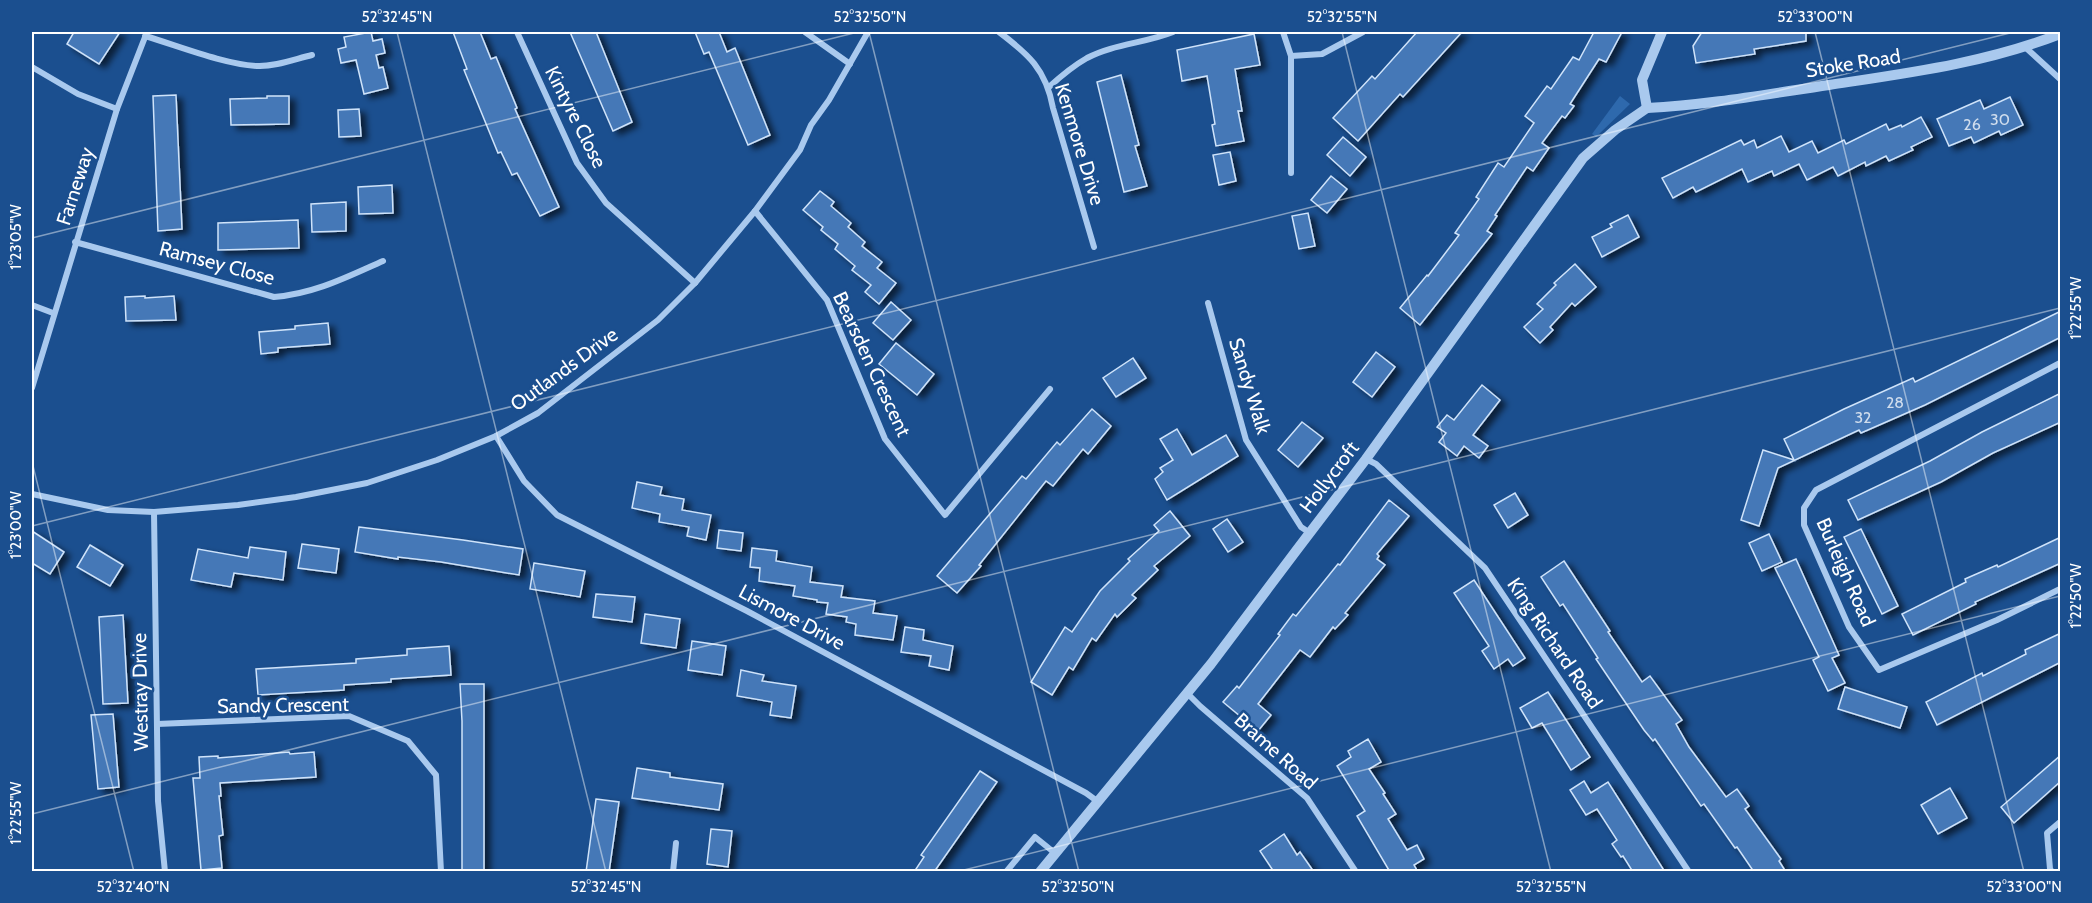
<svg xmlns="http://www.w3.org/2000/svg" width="2092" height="903" font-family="Cabin,sans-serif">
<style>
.green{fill:#2e69ad}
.building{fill:#4478b7;stroke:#cfe3fa;stroke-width:1.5;filter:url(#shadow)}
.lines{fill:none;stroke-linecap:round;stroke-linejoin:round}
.minor{stroke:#a9c9ee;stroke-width:6}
.tertiary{stroke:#a9c9ee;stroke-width:10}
.ticks{fill:none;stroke:#fff;stroke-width:1.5;stroke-opacity:0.45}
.labels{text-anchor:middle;stroke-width:5;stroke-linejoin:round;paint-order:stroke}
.number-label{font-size:16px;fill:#d0dded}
.street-label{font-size:20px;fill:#fff;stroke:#1b4f8f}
.neatline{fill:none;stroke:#fff;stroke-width:2}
.ticks-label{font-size:15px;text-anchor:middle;fill:#fff}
</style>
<defs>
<filter id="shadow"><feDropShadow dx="6" dy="4" stdDeviation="3" flood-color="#0009"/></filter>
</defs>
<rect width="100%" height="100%" fill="#1b4f8f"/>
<!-- green -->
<polygon class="green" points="1620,96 1630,104 1596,137 1592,134"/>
<!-- building -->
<g class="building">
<polygon points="74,32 120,32 99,64 67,44"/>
<polygon points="371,32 373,41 382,39 385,53 376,55 379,68 383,67 388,88 364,94 356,60 341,63 338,49 346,47 344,37"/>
<polygon points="453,32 480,32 491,59 496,57 517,108 515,109 559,207 540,216 517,173 512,175 501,152 498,153 464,70 467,69"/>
<polygon points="570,32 596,32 632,122 613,131"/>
<polygon points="695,32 719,32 727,52 735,48 770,135 748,145 709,52 704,54"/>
<polygon points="1417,32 1462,32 1403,97 1400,94 1358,141 1333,118 1372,76 1375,79"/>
<polygon points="1594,32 1622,32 1606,62 1599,59 1570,104 1574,106 1565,118 1562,116 1542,143 1549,148 1533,171 1527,167 1495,215 1497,216 1487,231 1492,234 1420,325 1400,308 1427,275 1428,276 1459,235 1455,233 1479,199 1476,197 1498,163 1504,167 1534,123 1525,116 1547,86 1551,89 1573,57 1579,60"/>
<polygon points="1702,32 1806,32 1806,41 1754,49 1755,54 1696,63 1693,46"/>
<polygon points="1254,34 1260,65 1235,69 1242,111 1238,111 1244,141 1216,146 1212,125 1215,124 1207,76 1182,81 1177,50"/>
<polygon points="1121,75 1139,145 1135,146 1147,186 1124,192 1097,82"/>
<polygon points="176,95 182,229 158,231 153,96"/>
<polygon points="267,96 289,96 289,124 231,125 230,99 267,98"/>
<polygon points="2010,97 2023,125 2001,135 1999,131 1974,143 1971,137 1949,146 1937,119 1980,100 1984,109"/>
<polygon points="359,109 361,136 339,137 338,110"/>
<polygon points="1921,117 1932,137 1911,147 1913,150 1889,161 1886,156 1866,166 1865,162 1838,176 1833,167 1807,180 1799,164 1774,176 1772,171 1748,182 1742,169 1696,192 1693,187 1673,198 1662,178 1741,140 1744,145 1754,140 1757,148 1781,136 1789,152 1812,141 1818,153 1844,140 1846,144 1886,124 1889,130 1901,125 1902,127"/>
<polygon points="1343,137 1366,157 1350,176 1327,155"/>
<polygon points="1230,152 1236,181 1219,185 1213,155"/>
<polygon points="1331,176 1347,189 1327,213 1311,200"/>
<polygon points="392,185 393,213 359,214 358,187"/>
<polygon points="820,191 834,202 831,206 851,223 848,227 865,242 862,246 882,262 877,268 896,283 879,304 865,292 871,285 852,270 855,266 835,249 838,244 821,230 823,227 803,210"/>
<polygon points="346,202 346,231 312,232 311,204"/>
<polygon points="1308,213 1315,246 1299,249 1292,216"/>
<polygon points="1628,215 1639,237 1602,257 1592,237 1612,227 1610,224"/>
<polygon points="298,220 299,248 218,250 218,223"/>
<polygon points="1575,264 1596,287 1575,306 1572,303 1550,327 1553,330 1540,343 1524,327 1543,309 1537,304 1556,285 1554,283"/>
<polygon points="145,296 145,298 174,296 176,320 126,321 125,297"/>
<polygon points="891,302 911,320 893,340 873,323"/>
<polygon points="2061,311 2061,337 1925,405 1861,433 1859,430 1778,468 1759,526 1741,520 1763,450 1794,460 1784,439 1844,409 1913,378 1915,382"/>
<polygon points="328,323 330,344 278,348 278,352 261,354 259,332 295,329 295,326"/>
<polygon points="896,343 934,374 917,395 879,364"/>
<polygon points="1376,352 1395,367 1372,397 1353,382"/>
<polygon points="1133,358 1146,378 1116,397 1103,378"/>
<polygon points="1482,385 1500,400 1473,435 1488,446 1479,458 1464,446 1457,456 1439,442 1446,433 1437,427 1447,415 1454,420"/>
<polygon points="2061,393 2061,422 1993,453 1941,482 1858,520 1848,500 1930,461 1982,432"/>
<polygon points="1092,409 1111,426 1088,454 1083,449 1053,486 1046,481 979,565 981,566 957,593 937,576 1022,476 1026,479 1057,442 1060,445"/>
<polygon points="1302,422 1323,438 1298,467 1278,450"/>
<polygon points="1177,429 1192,455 1226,435 1238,456 1167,500 1155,479 1163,472 1160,468 1173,460 1160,439"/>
<polygon points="637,482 662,487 660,495 684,499 682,510 711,515 706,540 687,536 689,527 659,522 660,514 632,508"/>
<polygon points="1515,493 1528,515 1508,528 1494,505"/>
<polygon points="1389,500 1409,516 1377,554 1379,556 1377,559 1385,565 1345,613 1348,615 1335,629 1333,627 1310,657 1300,650 1258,704 1271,715 1258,731 1223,702 1237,686 1239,688 1280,635 1278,634 1293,614 1296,616 1338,564 1340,565"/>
<polygon points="1170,511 1190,536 1154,566 1158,570 1132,595 1136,598 1117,617 1115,614 1096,641 1092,638 1073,670 1069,667 1052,695 1031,682 1065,627 1072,632 1100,591 1130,561 1128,559 1159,531 1154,525"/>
<polygon points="1227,519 1243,542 1228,552 1213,529"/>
<polygon points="359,527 463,540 523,549 519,575 441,562 398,557 398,559 355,552"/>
<polygon points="1861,529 1898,606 1882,614 1844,537"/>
<polygon points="719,530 743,533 741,551 717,548"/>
<polygon points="32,531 64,552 50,574 32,563"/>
<polygon points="1769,534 1782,562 1762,571 1749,543"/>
<polygon points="2061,537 2061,563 1975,602 1976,604 1913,635 1902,614 1966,582 1965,579 1997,565 1998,567"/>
<polygon points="302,544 339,549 336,573 298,568"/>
<polygon points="90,545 123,565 110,586 77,567"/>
<polygon points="250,547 286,552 283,580 234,573 231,587 191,580 198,549 248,558"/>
<polygon points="752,548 777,551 776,561 812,567 810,582 843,586 841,597 875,601 873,613 897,616 893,640 855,635 856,624 846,622 847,617 826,614 828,603 817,602 817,600 793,596 795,586 759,581 760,568 750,567"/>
<polygon points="1796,559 1839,655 1832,658 1845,683 1828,691 1813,660 1819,657 1775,568"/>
<polygon points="1564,561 1610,631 1608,632 1642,682 1650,676 1682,720 1676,724 1689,747 1726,797 1737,789 1749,806 1745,809 1781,859 1779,861 1786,872 1754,872 1737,847 1735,848 1704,804 1701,806 1655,739 1653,741 1644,730 1596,659 1598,658 1563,604 1560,606 1541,577"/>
<polygon points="534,563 585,571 580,597 530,589"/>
<polygon points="1474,580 1525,658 1513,666 1508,659 1494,669 1482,651 1489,646 1454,593"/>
<polygon points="596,594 635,597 632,622 593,617"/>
<polygon points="645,614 680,619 676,648 641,643"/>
<polygon points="123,615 128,703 103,704 99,617"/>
<polygon points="905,627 924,630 923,640 953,646 949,670 929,666 931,656 901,652"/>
<polygon points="2061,633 2061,662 1937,725 1926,702 1982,673 1983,676 2026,654 2025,650"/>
<polygon points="692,641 726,646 722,675 688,670"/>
<polygon points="449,646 451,675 391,679 391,682 344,685 344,690 258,695 256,669 356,663 356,659 407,655 407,649"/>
<polygon points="741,670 764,675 762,681 796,686 791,718 770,715 772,702 737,696"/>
<polygon points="460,684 484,684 484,872 462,872 462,721"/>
<polygon points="1845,687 1907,707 1900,728 1838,709"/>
<polygon points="1548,692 1590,757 1571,770 1542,723 1532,728 1520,708"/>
<polygon points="113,714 119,787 98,789 91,715"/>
<polygon points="1368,739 1381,762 1369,769 1385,793 1383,794 1396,814 1388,819 1407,850 1417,845 1424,859 1414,865 1418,872 1390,872 1357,816 1365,811 1337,766 1351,757 1348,751"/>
<polygon points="289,752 290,754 314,752 316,777 220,783 221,796 219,796 223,835 219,836 222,868 201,870 193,778 200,778 199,757 218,756 218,758"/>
<polygon points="2061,755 2061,781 2014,823 2001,807"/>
<polygon points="637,768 670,773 670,777 723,784 719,810 632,798"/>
<polygon points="980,771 997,782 934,872 914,872 924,857 921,855"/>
<polygon points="1584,781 1591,793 1608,782 1665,872 1633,872 1623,856 1621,857 1612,844 1617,840 1597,809 1586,815 1570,790"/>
<polygon points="1950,788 1967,818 1938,834 1921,805"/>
<polygon points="596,799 619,802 609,872 586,872"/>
<polygon points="711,829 732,831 728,867 707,864"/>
<polygon points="1284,834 1297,855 1300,852 1314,872 1274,872 1260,851"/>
</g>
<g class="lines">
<!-- minor -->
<g class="minor">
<polyline points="517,32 577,163 606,203 695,283"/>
<polyline points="805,32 850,64"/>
<path d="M 999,32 C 1028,54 1046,69 1053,108 L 1094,247"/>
<polyline points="1283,32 1291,56 1291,173"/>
<path d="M 145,36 C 179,46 223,64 257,66 C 275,67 295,59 312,55"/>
<polyline points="2025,47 2060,79"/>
<polyline points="1291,56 1322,54 1363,32"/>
<polyline points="32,67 78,94 117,109"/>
<path d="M 1049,87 C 1061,76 1073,66 1087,58 C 1113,44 1146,43 1173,32"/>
<polyline points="755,211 827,300 885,439 945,515 1050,389"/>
<path d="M 75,242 L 274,297 C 314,294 347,277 383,261"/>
<polyline points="1208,303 1246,440 1301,527 1310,533"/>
<polyline points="32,305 53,313"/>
<polyline points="2060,363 1816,490 1804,508 1804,525 1849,627 1879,670 1997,620 2060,589"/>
<polyline points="32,388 117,109 147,32"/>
<polyline points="496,436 524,481 557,515 747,611 1086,793 1097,801"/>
<polyline points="1366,459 1376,464 1485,568 1689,872"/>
<polyline points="32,494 108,510 154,512 238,505 296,497 367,483 437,460 496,436 538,413 658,320 695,283 755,211 800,150 811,125 829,100 868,32"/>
<polyline points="154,512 158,801 165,872"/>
<polyline points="1187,693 1200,706 1307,798 1356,872"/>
<polyline points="157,724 349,716 408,741 436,775 441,872"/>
<polyline points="673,872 676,843"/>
<polyline points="1006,872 1035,837 1056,854"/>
<polyline points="2052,872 2050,869 2047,833 2060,822"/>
</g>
<!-- tertiary -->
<g class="tertiary">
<path d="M 1647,108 C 1708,105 1768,94 1829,85 C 1908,73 1986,63 2060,34"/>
<polyline points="1647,108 1642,80 1662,32"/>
<polyline points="1040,872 1211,664 1299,547 1366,459 1583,158 1615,130 1647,108"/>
</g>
</g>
<!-- ticks -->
<path class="ticks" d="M 397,32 L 606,872M 869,32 L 1079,872M 1342,32 L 1551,872M 1815,32 L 2024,872M 32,238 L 858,32M 32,462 L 134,872M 32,526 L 2014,32M 32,814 L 2060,308M 956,872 L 2060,596"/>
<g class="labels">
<!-- number labels -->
<g class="number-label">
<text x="2000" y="125">30</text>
<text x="1972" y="130">26</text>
<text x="1895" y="408">28</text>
<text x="1863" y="423">32</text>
</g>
<!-- street labels -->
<g class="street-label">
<text transform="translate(1853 63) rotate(-9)" y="7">Stoke Road</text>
<text transform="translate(576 117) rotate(63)" y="7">Kintyre Close</text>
<text transform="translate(1080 144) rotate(73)" y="7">Kenmore Drive</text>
<text transform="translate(75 186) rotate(-72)" y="7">Farneway</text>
<text transform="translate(217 263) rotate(15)" y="7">Ramsey Close</text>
<text transform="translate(872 364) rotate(65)" y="7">Bearsden Crescent</text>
<text transform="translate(564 369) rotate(-36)" y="7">Outlands Drive</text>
<text transform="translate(1250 386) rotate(73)" y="7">Sandy Walk</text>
<text transform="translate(1329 477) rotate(-53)" y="7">Hollycroft</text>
<text transform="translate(1846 572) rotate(66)" y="7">Burleigh Road</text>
<text transform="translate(792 617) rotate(28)" y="7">Lismore Drive</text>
<text transform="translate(1555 643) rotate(56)" y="7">King Richard Road</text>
<text transform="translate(140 692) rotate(-91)" y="7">Westray Drive</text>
<text transform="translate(283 705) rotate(-1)" y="7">Sandy Crescent</text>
<text transform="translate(1276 751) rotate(42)" y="7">Brame Road</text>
</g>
</g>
<!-- border -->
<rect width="2092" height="903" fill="none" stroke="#1b4f8f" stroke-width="66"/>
<rect x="33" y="33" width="2026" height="837" class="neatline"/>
<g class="ticks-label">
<text x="397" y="22">52°32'45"N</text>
<text x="870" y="22">52°32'50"N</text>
<text x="1342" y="22">52°32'55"N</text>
<text x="1815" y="22">52°33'00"N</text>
<text transform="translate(16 237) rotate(-90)" y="5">1°23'05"W</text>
<text transform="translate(2076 308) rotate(-90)" y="5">1°22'55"W</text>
<text transform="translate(16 525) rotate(-90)" y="5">1°23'00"W</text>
<text transform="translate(2076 596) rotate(-90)" y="5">1°22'50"W</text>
<text transform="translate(16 813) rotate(-90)" y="5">1°22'55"W</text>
<text x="133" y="892">52°32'40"N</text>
<text x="606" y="892">52°32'45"N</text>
<text x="1078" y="892">52°32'50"N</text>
<text x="1551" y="892">52°32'55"N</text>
<text x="2024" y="892">52°33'00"N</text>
</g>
</svg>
